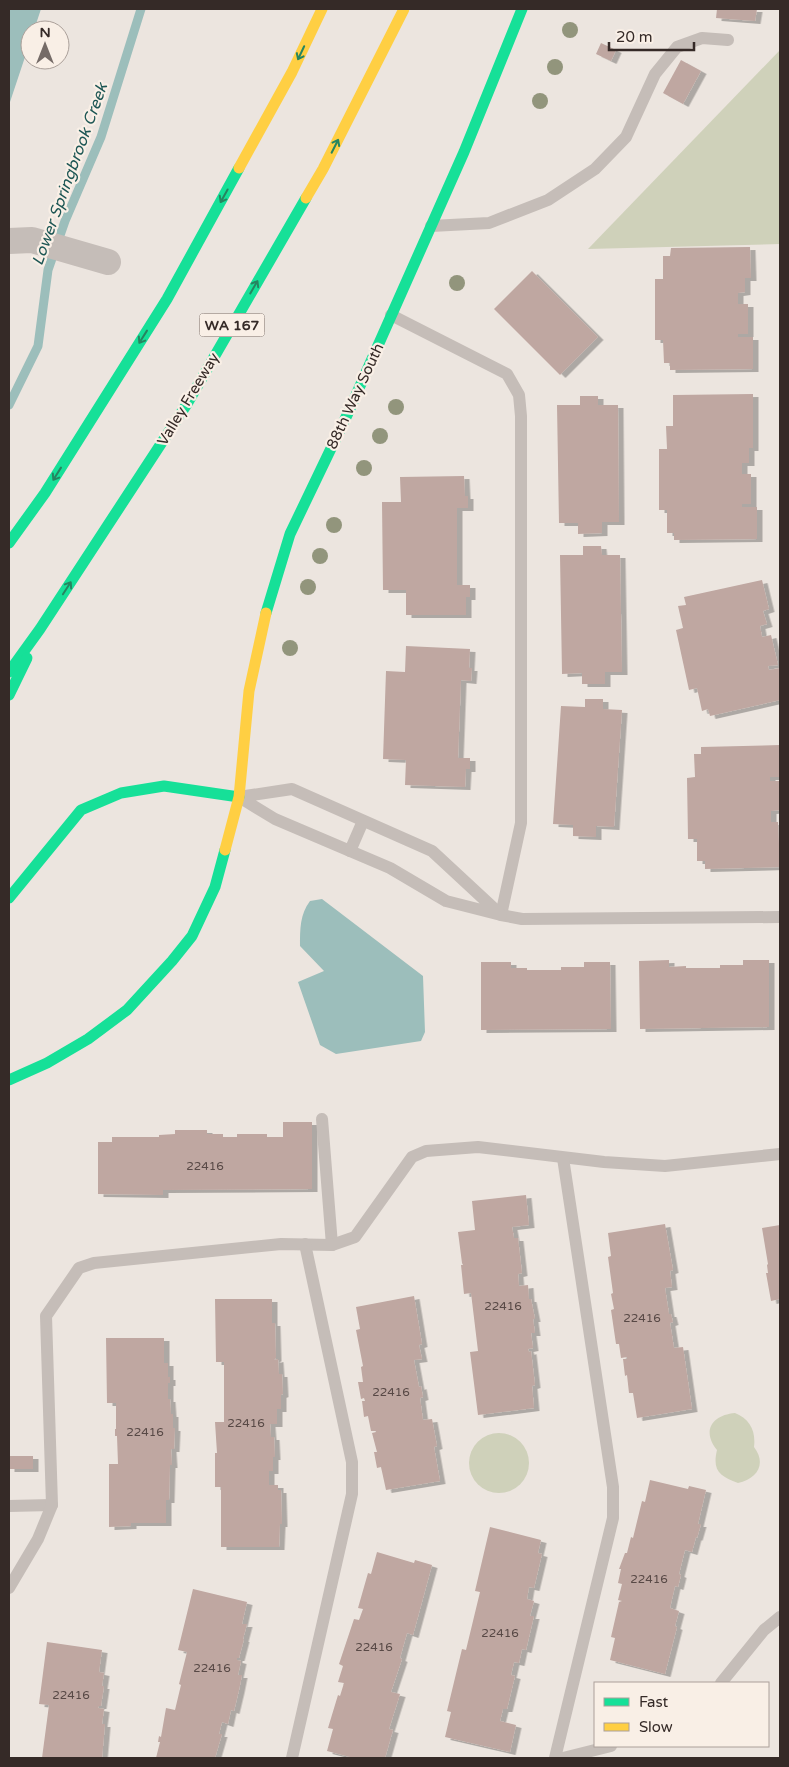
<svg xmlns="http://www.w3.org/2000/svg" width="789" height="1767" font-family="'Varela Round',sans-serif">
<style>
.green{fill:#cfd1ba}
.water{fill:#9cbebb}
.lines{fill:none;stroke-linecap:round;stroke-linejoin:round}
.stream{stroke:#9cbebb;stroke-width:9}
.building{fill:#bfa7a1;filter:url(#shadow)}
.lane{stroke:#c5bdb8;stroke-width:12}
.street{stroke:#c5bdb8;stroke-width:26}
.fast{stroke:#16e098;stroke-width:11}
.slow{stroke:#ffcf43;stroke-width:11}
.tree{fill:#92957c}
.oneway{stroke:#268560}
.labels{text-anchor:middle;stroke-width:4.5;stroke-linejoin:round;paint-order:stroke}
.number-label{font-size:12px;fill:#584946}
.shield{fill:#f9efe6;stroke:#706560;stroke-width:1}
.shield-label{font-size:14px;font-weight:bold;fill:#352a27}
.street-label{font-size:15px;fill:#352a27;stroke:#f9efe6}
.water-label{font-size:16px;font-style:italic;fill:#1d5654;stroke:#f9efe6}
</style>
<defs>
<filter id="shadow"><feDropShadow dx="5.5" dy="3" stdDeviation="0" flood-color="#0004"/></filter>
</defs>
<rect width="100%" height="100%" fill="#ece5df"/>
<!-- green -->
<g class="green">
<polygon points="780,50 780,244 588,249"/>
<path d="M 735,1413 C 750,1419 756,1431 754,1447 C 767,1464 757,1479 738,1483 C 720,1476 712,1471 717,1450 C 701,1430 713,1415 735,1413 Z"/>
<circle cx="499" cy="1463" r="30"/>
</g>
<!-- water -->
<g class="water">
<polygon points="9,9 41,9 34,30 30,30 30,42 9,105"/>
<path d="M 322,899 L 423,976 L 425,1032 L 421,1041 L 336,1054 L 320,1045 L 298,982 L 324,971 L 300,946 C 300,929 300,914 310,901 Z"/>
</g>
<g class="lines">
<!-- stream -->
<polyline class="stream" points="9,405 38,346 48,270 65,221 101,137 141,9"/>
</g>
<!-- building -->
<g class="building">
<polygon points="717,9 757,9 755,21 716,18"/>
<polygon points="601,43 616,50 611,61 596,54"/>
<polygon points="681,60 701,71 683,104 663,93"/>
<polygon points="750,247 751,278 745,278 745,292 738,293 738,304 748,304 748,334 738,334 738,337 753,337 753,369 670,370 670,363 664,363 663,340 655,340 655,279 663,279 663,256 670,256 671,248"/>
<polygon points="532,271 598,337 560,375 494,309"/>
<polygon points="753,394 753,448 749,448 749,463 742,463 742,474 751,474 751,504 742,504 742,507 757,507 757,539 674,540 674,533 667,533 667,510 659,510 659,449 667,449 666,426 673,426 673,395"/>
<polygon points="580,396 598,396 598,405 618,405 619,522 602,522 602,533 578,534 578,523 559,523 557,405 580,405"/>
<polygon points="464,476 465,496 468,496 468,508 457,508 457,585 470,585 470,597 466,597 466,615 406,615 406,590 383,590 382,502 401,502 400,477"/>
<polygon points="583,546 601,546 602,555 620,555 622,672 605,672 605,684 582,684 582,673 562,674 560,555 583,555"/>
<polygon points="762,580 769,609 763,611 767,624 760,626 762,637 771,635 778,665 768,666 769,670 780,668 780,700 710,716 708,709 702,711 697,688 689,690 676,630 683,628 678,606 686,605 684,597"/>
<polygon points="406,646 470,649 469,668 472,668 471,681 461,680 458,758 470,758 470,769 466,769 465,787 405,785 406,760 383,759 386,671 405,672"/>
<polygon points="585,699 603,699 603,709 622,710 614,827 596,826 596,837 573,836 573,825 553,824 561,706 585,707"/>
<polygon points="780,745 780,777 770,777 770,781 779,781 780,810 771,811 771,822 778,822 780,867 705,869 705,861 697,861 697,839 688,839 687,778 695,777 694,754 701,754 701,747"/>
<polygon points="669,960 669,967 686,966 686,968 720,968 720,965 743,965 743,960 769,960 769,1027 640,1029 639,961"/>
<polygon points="481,962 511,962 511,968 527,968 527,970 561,970 561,967 584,967 584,962 610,962 611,1029 481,1030"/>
<polygon points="283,1122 312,1122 312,1189 163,1190 163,1195 98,1194 98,1142 112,1142 112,1137 159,1137 159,1135 175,1134 175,1130 207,1130 207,1134 223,1134 223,1137 237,1137 237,1134 267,1134 267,1137 283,1137"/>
<polygon points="526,1195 529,1225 512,1227 514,1238 518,1238 522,1273 518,1274 519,1286 528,1285 529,1299 531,1299 535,1319 533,1319 535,1333 531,1333 533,1348 528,1349 529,1352 531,1351 535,1385 532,1386 534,1408 478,1415 470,1352 478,1351 471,1293 464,1294 461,1265 463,1265 462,1263 458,1232 475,1230 472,1201"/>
<polygon points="665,1224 673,1270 670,1271 672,1287 665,1288 669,1314 671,1314 673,1322 670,1323 674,1348 683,1347 692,1409 637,1418 633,1393 629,1393 627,1375 625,1376 623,1359 627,1359 627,1357 621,1358 619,1344 616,1344 611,1310 614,1309 611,1294 613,1293 608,1257 611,1256 608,1233"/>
<polygon points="780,1225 780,1299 771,1301 766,1273 768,1273 767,1265 768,1264 762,1228"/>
<polygon points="414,1296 422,1344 419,1345 422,1359 414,1360 419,1387 421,1386 423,1397 420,1398 423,1420 432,1419 437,1446 434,1447 440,1481 386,1490 381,1467 377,1468 374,1452 377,1452 372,1433 376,1432 376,1431 371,1431 368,1416 364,1417 362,1401 365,1401 364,1398 361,1399 358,1382 363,1382 361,1367 363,1366 356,1330 360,1329 356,1307"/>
<polygon points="215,1299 272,1299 272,1323 275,1323 276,1358 274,1360 278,1359 279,1374 282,1374 283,1394 281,1395 281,1409 277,1409 277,1424 270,1424 271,1437 274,1437 275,1457 273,1457 273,1471 269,1471 269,1485 278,1485 278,1490 281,1490 282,1524 280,1524 279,1547 221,1547 221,1487 215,1487 215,1453 217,1453 215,1422 224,1422 224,1362 216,1362"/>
<polygon points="106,1338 164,1338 164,1363 168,1363 168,1377 170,1377 170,1383 168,1383 168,1399 170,1399 171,1414 173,1414 173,1428 175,1428 174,1449 171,1449 172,1465 170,1465 169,1500 166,1500 166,1523 131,1523 131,1526 109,1527 109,1464 118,1464 117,1436 115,1436 115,1429 116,1429 116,1403 107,1403"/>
<rect x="9" y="1456" width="24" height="13"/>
<polygon points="650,1480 688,1489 689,1486 706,1490 698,1524 701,1524 697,1538 696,1537 692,1552 685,1550 679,1574 681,1575 678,1587 675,1586 670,1608 679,1611 675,1626 677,1627 665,1674 610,1660 615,1638 611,1637 619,1602 622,1601 618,1600 622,1584 618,1583 621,1569 619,1569 625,1553 627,1553 631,1537 633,1538 642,1501 645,1502"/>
<polygon points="490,1527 541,1540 538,1553 542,1554 534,1588 529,1587 527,1599 534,1601 530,1616 534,1616 526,1650 522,1649 519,1663 514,1662 511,1675 515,1676 507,1709 503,1709 500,1721 516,1725 510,1752 445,1737 451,1712 447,1711 462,1649 466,1650 480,1592 475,1591"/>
<polygon points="377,1552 414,1563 415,1560 432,1565 413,1635 407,1633 400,1658 402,1659 391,1692 400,1694 389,1729 393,1730 385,1758 354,1758 327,1751 333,1729 328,1728 338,1695 340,1696 344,1683 338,1682 343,1666 339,1664 354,1619 359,1620 363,1609 358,1608 368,1573 371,1574"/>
<polygon points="193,1589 247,1602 242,1624 247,1624 243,1639 244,1639 239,1658 237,1658 237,1660 241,1661 238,1675 242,1675 239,1690 234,1711 231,1710 228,1724 222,1722 219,1734 222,1734 215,1758 156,1758 160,1742 158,1742 159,1736 161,1737 166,1708 175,1710 181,1685 179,1684 187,1652 178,1650"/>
<polygon points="47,1642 102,1650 99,1672 104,1673 102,1686 104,1686 101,1706 99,1706 98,1708 104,1709 102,1724 105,1724 102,1758 42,1758 49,1705 39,1704"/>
</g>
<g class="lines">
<!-- lane -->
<g class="lane">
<polyline points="431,226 489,223 548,200 595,169 626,137 655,74 677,47 702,38 728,40"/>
<polyline points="391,315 507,374 519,395 521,416 521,823 501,915 522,919 780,917"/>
<polygon points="292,789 432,851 501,915 446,901 390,868 275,819 239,797"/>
<polyline points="350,851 363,821"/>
<polyline points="322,1119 332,1245"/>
<polyline points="9,1506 52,1505"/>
<polyline points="9,1588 38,1539 52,1505 46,1316 79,1268 94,1263 281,1244 332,1245 355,1237 412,1157 426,1151 478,1147 604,1162 665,1166 780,1154"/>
<polyline points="721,1683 764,1630 780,1617"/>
<polyline points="292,1758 352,1494 352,1462 305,1244"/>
<polyline points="555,1758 613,1518 613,1487 563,1158"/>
<polyline points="563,1758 611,1746"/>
</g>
<!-- street -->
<polyline class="street" points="9,241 32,240 108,262"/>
<!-- fast -->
<g class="fast">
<polyline points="9,543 45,493 167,299 239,168"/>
<polyline points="266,613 290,534 348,413 464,152 522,9"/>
<polyline points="9,672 40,629 187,404 306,198"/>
<polyline points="9,695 27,658"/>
<polyline points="9,898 81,810 121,793 164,786 239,797"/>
<polyline points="9,1080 47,1063 88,1039 127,1010 172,961 192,936 215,887 225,850"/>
</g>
<!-- slow -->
<g class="slow">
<polyline points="239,168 292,72 322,9"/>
<polyline points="306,198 323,169 404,9"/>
<polyline points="225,850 239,797 249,691 266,613"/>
</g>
</g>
<!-- trees -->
<g class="tree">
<circle cx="570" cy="30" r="8"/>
<circle cx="555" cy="67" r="8"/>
<circle cx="540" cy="101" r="8"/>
<circle cx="457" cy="283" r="8"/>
<circle cx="396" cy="407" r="8"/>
<circle cx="380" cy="436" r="8"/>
<circle cx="364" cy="468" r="8"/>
<circle cx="334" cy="525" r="8"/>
<circle cx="320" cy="556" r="8"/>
<circle cx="308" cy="587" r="8"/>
<circle cx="290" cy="648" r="8"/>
</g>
<!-- one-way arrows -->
<defs><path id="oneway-shaft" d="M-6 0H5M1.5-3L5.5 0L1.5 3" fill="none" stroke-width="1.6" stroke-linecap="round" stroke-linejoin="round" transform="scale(1.25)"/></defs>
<g class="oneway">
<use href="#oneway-shaft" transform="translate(301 53) rotate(115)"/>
<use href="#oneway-shaft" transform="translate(335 146) rotate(-63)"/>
<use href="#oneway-shaft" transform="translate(224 196) rotate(119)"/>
<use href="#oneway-shaft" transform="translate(254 287) rotate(-60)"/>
<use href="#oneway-shaft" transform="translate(143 337) rotate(122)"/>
<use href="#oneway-shaft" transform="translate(57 474) rotate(122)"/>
<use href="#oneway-shaft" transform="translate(67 588) rotate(-57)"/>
</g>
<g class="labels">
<!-- number labels -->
<g class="number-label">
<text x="205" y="1170">22416</text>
<text x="503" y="1310">22416</text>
<text x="642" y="1322">22416</text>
<text x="391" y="1396">22416</text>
<text x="246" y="1427">22416</text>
<text x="145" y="1436">22416</text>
<text x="649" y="1583">22416</text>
<text x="500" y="1637">22416</text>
<text x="374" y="1651">22416</text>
<text x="212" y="1672">22416</text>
<text x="71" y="1699">22416</text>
</g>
<!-- shield labels -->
<rect class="shield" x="199.5" y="313.5" width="65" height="23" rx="4"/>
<g class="shield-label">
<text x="232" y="330">WA 167</text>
</g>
<!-- street labels -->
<g class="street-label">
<text transform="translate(355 396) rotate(-65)" y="5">88th Way South</text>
<text transform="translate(188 399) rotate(-59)" y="5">Valley Freeway</text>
</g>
<!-- water labels -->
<g class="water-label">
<text transform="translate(69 174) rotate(-70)" y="6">Lower Springbrook Creek</text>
</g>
</g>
<!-- border -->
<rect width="789" height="1767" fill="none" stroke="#352a27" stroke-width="20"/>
<!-- legend -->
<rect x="594" y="1682" width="175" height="65" fill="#f9efe6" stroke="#aba09a"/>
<rect x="604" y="1698" width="25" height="8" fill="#16e098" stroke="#aba09a"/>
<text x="639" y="1707" font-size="15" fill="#352a27">Fast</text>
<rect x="604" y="1723" width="25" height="8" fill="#ffcf43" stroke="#aba09a"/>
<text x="639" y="1732" font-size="15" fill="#352a27">Slow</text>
<!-- north arrow -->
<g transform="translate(45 45)"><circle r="24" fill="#f9efe6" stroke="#aba09a"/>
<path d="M0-4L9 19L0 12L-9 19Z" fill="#756b67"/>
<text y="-8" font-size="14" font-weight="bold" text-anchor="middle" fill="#352a27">N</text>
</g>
<!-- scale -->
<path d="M609 42v8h85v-8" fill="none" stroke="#352a27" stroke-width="2.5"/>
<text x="616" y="42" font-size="15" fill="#352a27" stroke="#f9efe6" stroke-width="4" paint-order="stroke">20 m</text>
</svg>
